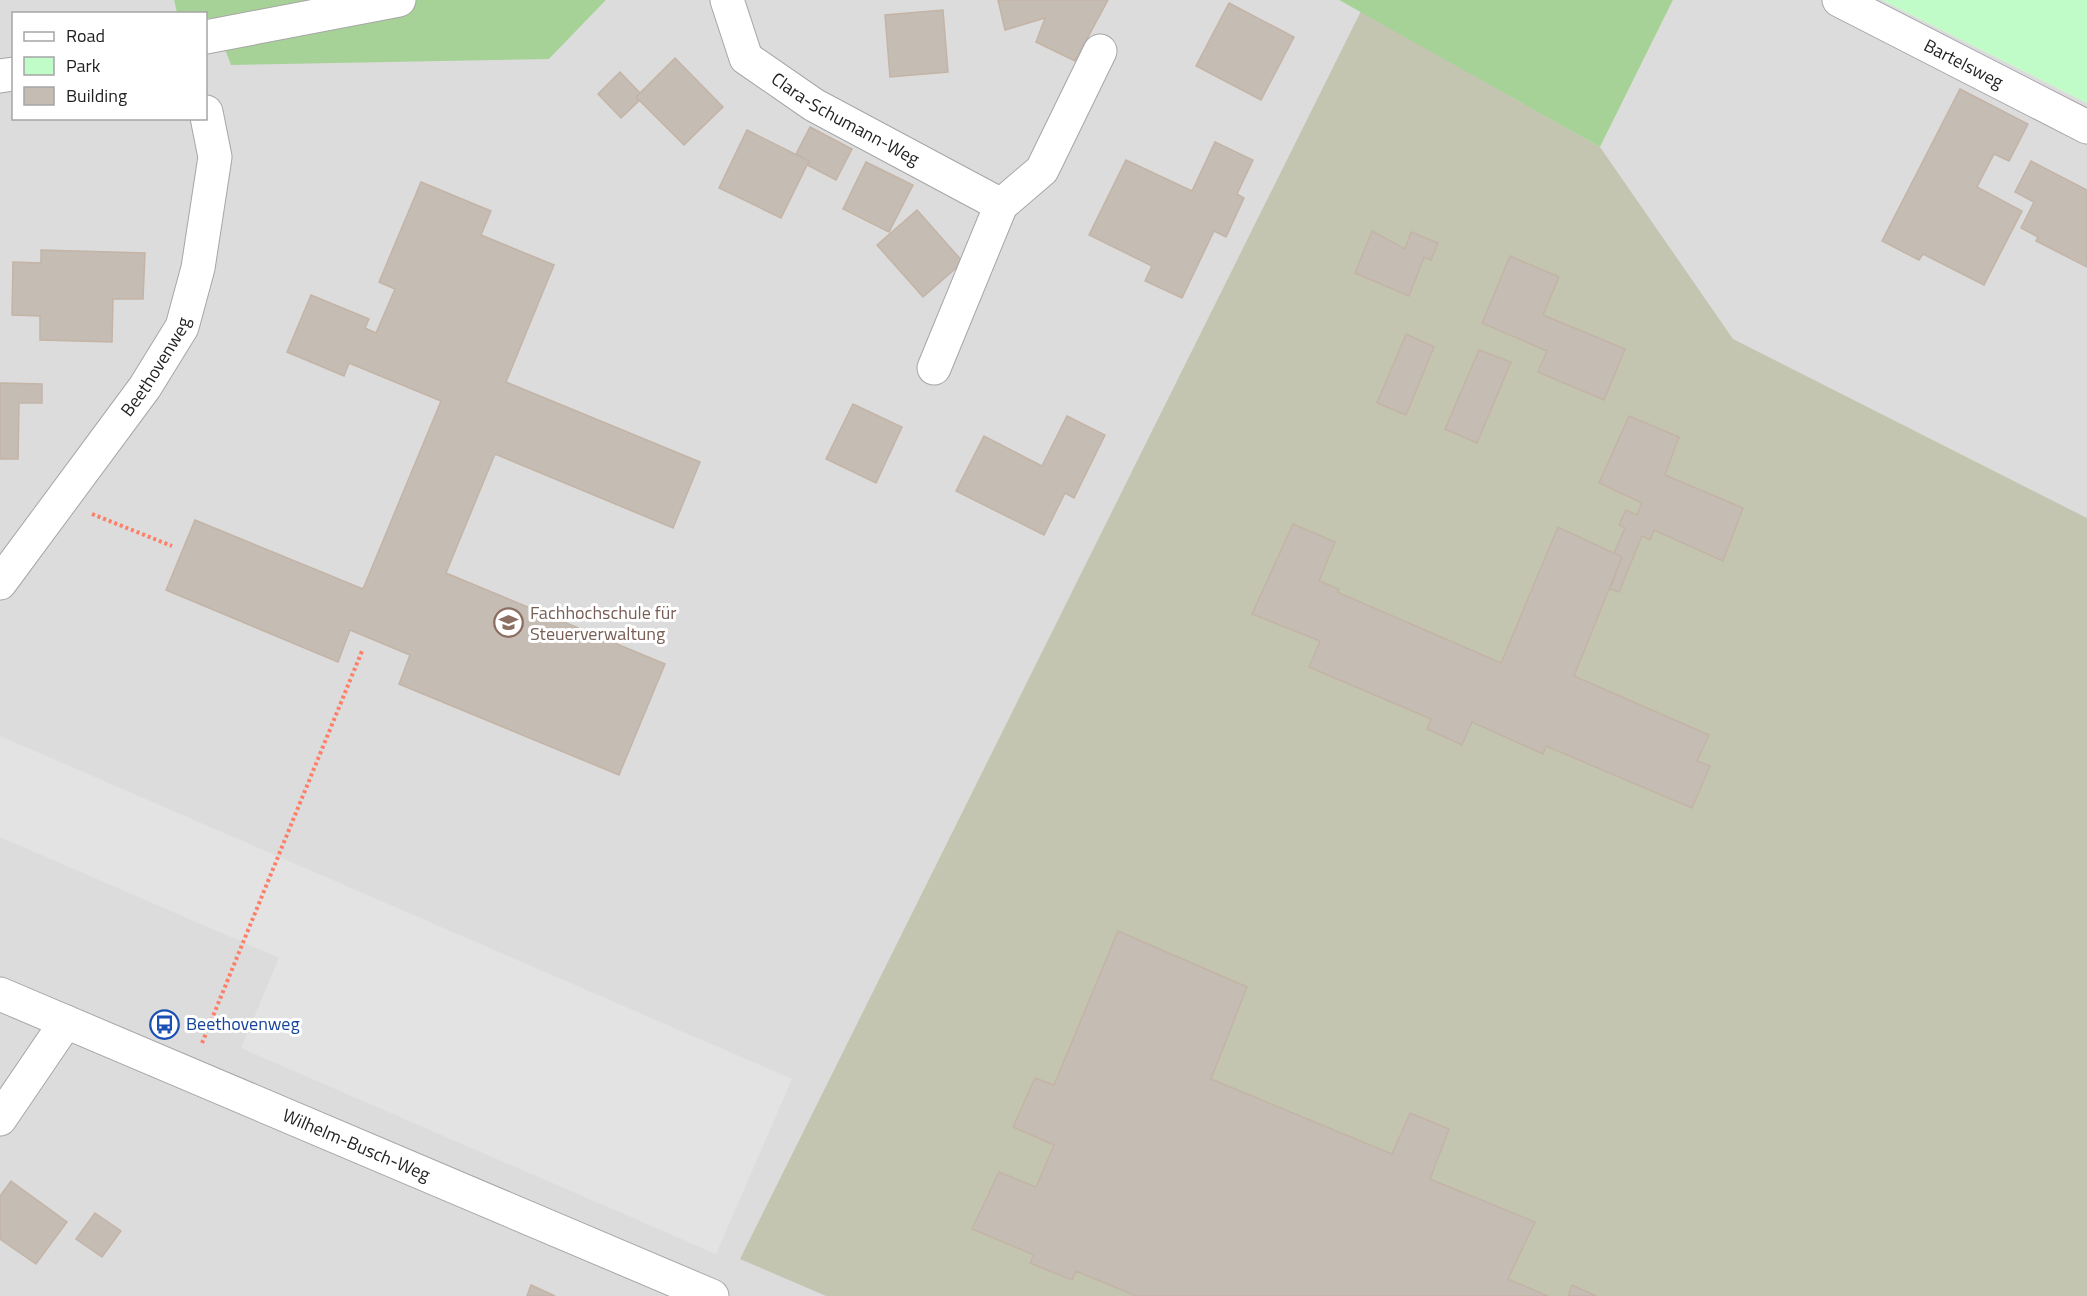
<svg xmlns="http://www.w3.org/2000/svg" width="2087" height="1296" font-family="'Titillium Web',sans-serif">
<style>
.residential{fill:#dddcdc}
.construction{fill:#c4c5b0}
.forest{fill:#a6d297}
.park{fill:#c0fcc8}
.parking{fill:#e3e3e3}
.building{fill:#c5bcb4;stroke:#c3b4a6;stroke-width:1.5}
.lines{fill:none;stroke-linecap:round;stroke-linejoin:round}
.minor-casing{stroke:#a6a6a6;stroke-width:35}
.path{stroke:#ff7e67;stroke-width:4;stroke-dasharray:3 3;stroke-linecap:butt}
.minor{stroke:#fff;stroke-width:33}
.labels{text-anchor:middle;stroke-width:6;stroke-linejoin:round;paint-order:stroke}
.street-label{font-size:18px;fill:#1f1f1f;stroke:#fff}
.education-label{font-size:18px;fill:#785e54;stroke:#fff;text-anchor:start}
.transit-label{font-size:18px;fill:#164399;stroke:#fff;text-anchor:start}
</style>
<rect width="100%" height="100%" fill="#f0ede5"/>
<!-- residential -->
<polygon class="residential" points="0,0 174,0 177,13 14,14 14,118 206,118 206,19 549,59 606,0 1339,0 1600,147 1673,0 1882,0 2087,103 2087,1296 0,1296"/>
<!-- construction -->
<polygon class="construction" points="1361,11 1600,147 1733,339 2087,518 2087,1296 826,1296 740,1259"/>
<!-- forest -->
<g class="forest">
<polygon points="174,0 606,0 549,59 231,65 213,18 206,19 206,14 177,13"/>
<polygon points="1339,0 1673,0 1600,147"/>
</g>
<!-- park -->
<polygon class="park" points="1882,0 2087,0 2087,103"/>
<!-- parking -->
<polygon class="parking" points="0,736 792,1079 716,1254 241,1048 279,958 0,837"/>
<!-- building -->
<g class="building">
<polygon points="998,0 1108,0 1075,61 1036,42 1045,18 1005,30"/>
<polygon points="1229,3 1294,37 1261,100 1196,66"/>
<polygon points="943,10 948,72 890,77 885,15"/>
<polygon points="675,58 723,107 684,145 636,97"/>
<polygon points="620,72 640,93 636,97 639,101 621,118 598,94"/>
<polygon points="1960,89 2028,124 2009,161 1994,154 1977,187 2022,211 1984,285 1923,254 1919,260 1882,241"/>
<polygon points="810,127 852,149 836,180 807,165 809,161 796,154"/>
<polygon points="747,130 809,161 781,218 719,188"/>
<polygon points="1215,142 1253,160 1237,194 1244,198 1226,237 1214,231 1182,298 1145,281 1152,266 1089,235 1126,160 1192,191"/>
<polygon points="2031,161 2087,190 2087,267 2036,241 2038,237 2021,228 2034,202 2015,192"/>
<polygon points="866,162 913,185 889,232 843,209"/>
<polygon points="421,182 491,211 481,235 554,265 506,382 700,462 673,528 495,454 446,573 665,664 619,775 399,684 410,655 350,630 338,662 166,590 195,520 363,589 441,401 349,363 344,376 287,352 311,295 369,319 365,328 376,333 395,289 379,282"/>
<polygon points="917,210 963,262 923,297 877,245"/>
<polygon points="1372,231 1405,249 1411,232 1438,243 1431,260 1424,257 1409,296 1355,273"/>
<polygon points="41,250 145,253 143,299 113,299 112,342 40,340 40,316 12,315 13,262 41,263"/>
<polygon points="1510,256 1559,277 1543,315 1625,349 1604,400 1538,372 1547,351 1482,323"/>
<polygon points="1406,334 1434,347 1406,415 1377,403"/>
<polygon points="1479,350 1511,362 1477,443 1445,429"/>
<polygon points="0,383 42,384 42,403 19,403 18,459 0,459"/>
<polygon points="853,404 902,427 876,483 826,459"/>
<polygon points="1067,416 1105,435 1074,498 1065,493 1044,535 956,491 984,436 1042,466"/>
<polygon points="1629,416 1679,437 1665,475 1743,508 1723,561 1654,530 1650,540 1642,536 1619,592 1610,589 1622,557 1614,553 1625,528 1619,525 1626,510 1637,515 1642,503 1599,483"/>
<polygon points="1293,524 1335,542 1319,581 1339,589 1337,592 1501,663 1558,527 1622,557 1574,676 1709,735 1697,761 1710,766 1692,808 1546,746 1543,754 1472,722 1462,745 1427,729 1431,719 1309,667 1320,641 1252,614"/>
<polygon points="1118,931 1247,987 1211,1079 1392,1154 1410,1113 1449,1129 1430,1179 1535,1222 1508,1279 1548,1296 1136,1296 1076,1271 1072,1280 1030,1263 1034,1255 972,1229 999,1172 1036,1187 1054,1145 1013,1127 1035,1078 1054,1085"/>
<polygon points="11,1181 67,1222 36,1264 0,1239 0,1196"/>
<polygon points="95,1213 121,1231 102,1257 76,1239"/>
<polygon points="531,1285 555,1296 527,1296"/>
<polygon points="1572,1285 1596,1296 1568,1296"/>
</g>
<g class="lines">
<defs>
<g id="minor">
<path id="s1" d="M 727,0 L 746,58 L 814,105 L 1001,205 L 1042,170 L 1100,51"/>
<path id="s2" d="M 1839,0 L 2087,127"/>
<polyline points="206,37 399,0"/>
<polyline points="0,76 14,74"/>
<polyline points="934,368 1001,205"/>
<path id="s3" d="M 0,583 L 145,387 L 182,327 L 198,268 L 215,157 L 206,112"/>
<path id="s4" d="M 0,994 L 712,1296"/>
<polyline points="0,1119 66,1022"/>
</g>
</defs>
<!-- minor casing -->
<use href="#minor" class="minor-casing"/>
<!-- path -->
<g class="path">
<polyline points="92,514 172,546"/>
<polyline points="202,1043 362,651"/>
</g>
<!-- minor -->
<use href="#minor" class="minor"/>
</g>
<!-- icons -->
<defs>
<symbol id="school-ring" viewBox="-11 -11 22 22"><circle r="9.5" fill="#fff" stroke="#8d6e63" stroke-width="1.5"/><path d="M0-5L7-2L0 1L-7-2ZM-4 1L0 2.5L4 1V4Q0 6-4 4Z" fill="#8d6e63"/></symbol>
<symbol id="bus-ring" viewBox="-11 -11 22 22"><circle r="9.5" fill="#fff" stroke="#1a4fb4" stroke-width="1.5"/><path d="M-5-6H5V4H4V6H2V4H-2V6H-4V4H-5ZM-3.5-4V0h7V-4ZM-3.5 1.2v1.5H-2V1.2ZM2 1.2v1.5H3.5V1.2Z" fill="#1a4fb4"/></symbol>
</defs>
<g fill-rule="evenodd">
<use href="#school-ring" x="492" y="606" width="33" height="33"/>
<use href="#bus-ring" x="148" y="1008" width="33" height="33"/>
</g>
<g class="labels">
<!-- street labels -->
<g class="street-label">
<text dy="6" stroke="none"><textPath href="#s2" startOffset="140">Bartelsweg</textPath></text>
<text dy="6" stroke="none"><textPath href="#s1" startOffset="178">Clara-Schumann-Weg</textPath></text>
<text dy="6" stroke="none"><textPath href="#s3" startOffset="267">Beethovenweg</textPath></text>
<text dy="6" stroke="none"><textPath href="#s4" startOffset="387">Wilhelm-Busch-Weg</textPath></text>
</g>
<!-- education labels -->
<g class="education-label">
<text x="530" y="619">Fachhochschule für<tspan x="530" dy="21">Steuerverwaltung</tspan></text>
</g>
<!-- transit labels -->
<g class="transit-label">
<text x="186" y="1030">Beethovenweg</text>
</g>
</g>
<!-- legend -->
<rect x="12" y="12" width="195" height="108" fill="#ffffff" stroke="#a5a5a5" stroke-width="1.5"/>
<rect x="24" y="32" width="30" height="9" fill="#ffffff" stroke="#a5a5a5" stroke-width="1.5"/>
<text x="66" y="42" font-size="18" fill="#1f1f1f">Road</text>
<rect x="24" y="57" width="30" height="18" fill="#c0fcc8" stroke="#a5a5a5" stroke-width="1.5"/>
<text x="66" y="72" font-size="18" fill="#1f1f1f">Park</text>
<rect x="24" y="87" width="30" height="18" fill="#c5bcb4" stroke="#a5a5a5" stroke-width="1.5"/>
<text x="66" y="102" font-size="18" fill="#1f1f1f">Building</text>
</svg>
